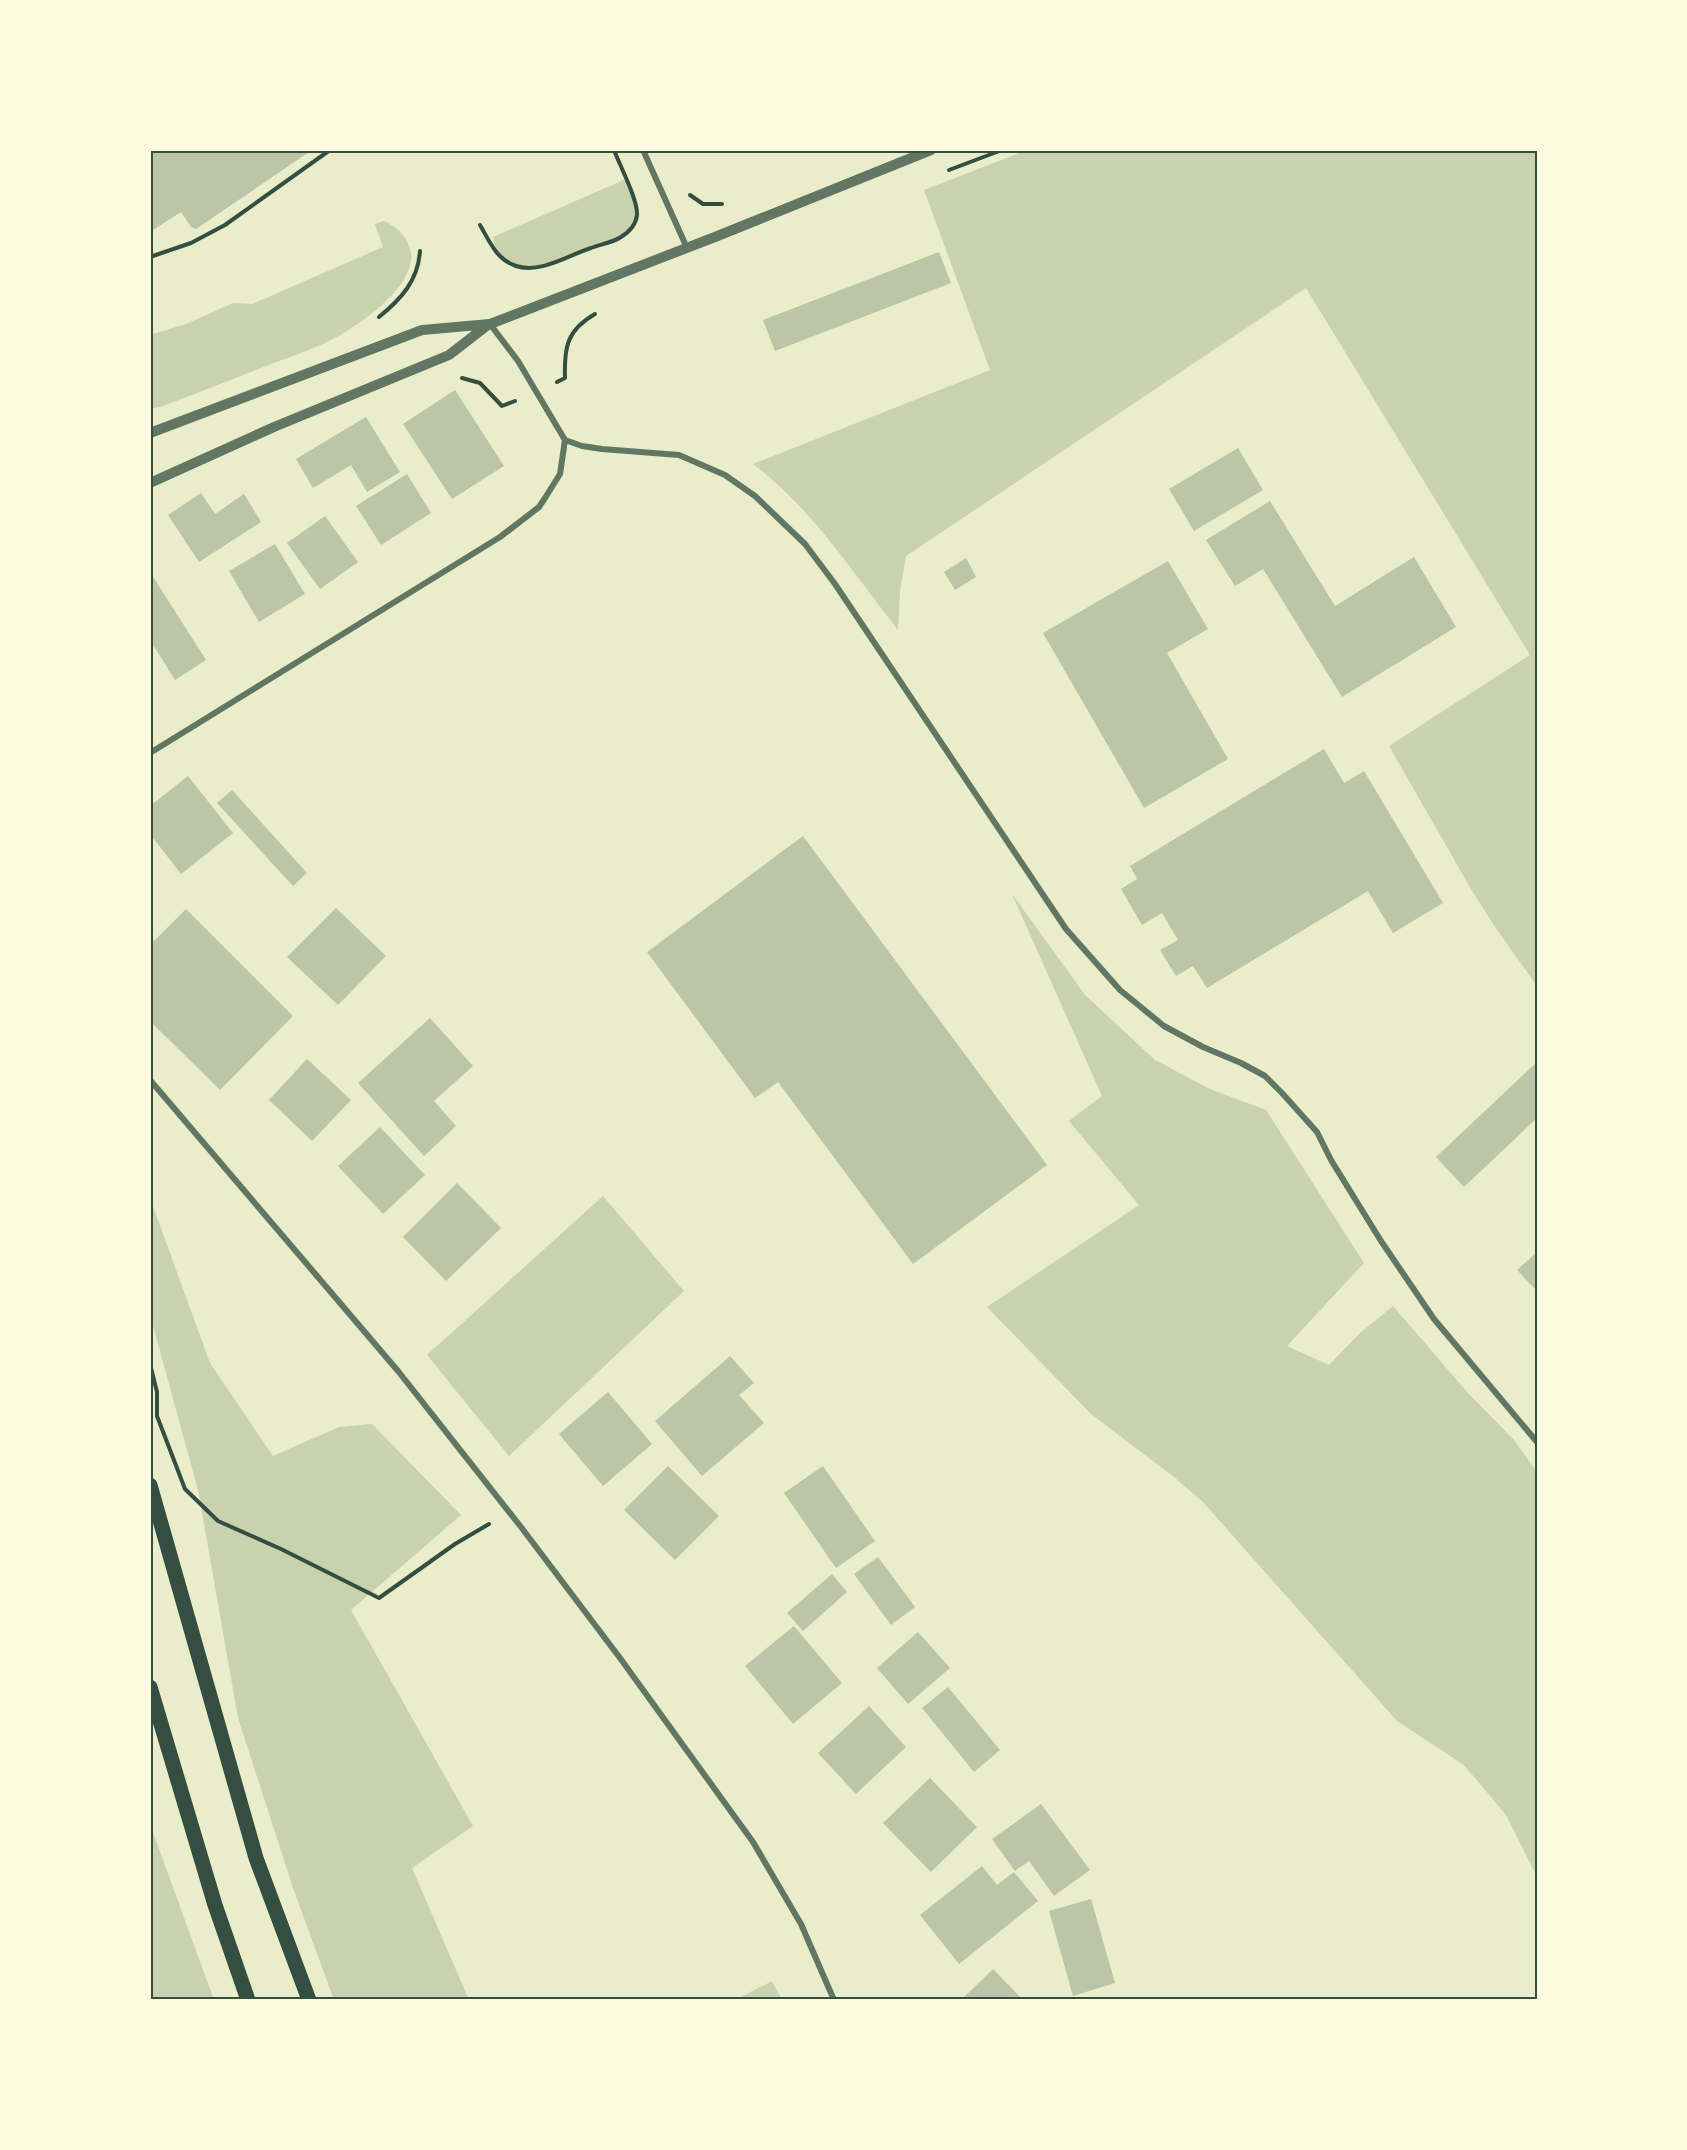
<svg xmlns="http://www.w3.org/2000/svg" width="1687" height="2150" font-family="Mulish,sans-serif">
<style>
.green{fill:#cad2ad}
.building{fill:#bcc5a7}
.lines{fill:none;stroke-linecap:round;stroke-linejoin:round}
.path{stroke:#344e41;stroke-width:4}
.minor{stroke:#617663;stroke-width:6}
.tertiary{stroke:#617663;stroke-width:10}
.primary{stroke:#344e41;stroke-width:15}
.neatline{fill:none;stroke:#344e41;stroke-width:2}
</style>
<rect width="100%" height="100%" fill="#e9edc9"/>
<!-- green -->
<g class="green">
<path d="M 1027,150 L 1537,150 L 1537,986 L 1495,927 L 1471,889 L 1389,746 L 1530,655 L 1306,288 L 906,556 L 900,591 L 898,630 C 853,573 812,508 753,464 L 990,370 L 924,190 Z"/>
<polygon points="626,179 633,196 637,218 624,235 555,262 531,268 517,266 497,254 493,237"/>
<path d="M 384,221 C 398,227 409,238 411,254 C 414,283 372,315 350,329 C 326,345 298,354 271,364 C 234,379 197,393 160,407 L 150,409 L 150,335 L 186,324 L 233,303 L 252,304 L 383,247 L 375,224 Z"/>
<polygon points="1012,894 1085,995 1155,1060 1210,1089 1266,1110 1364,1263 1287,1346 1329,1365 1360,1333 1393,1306 1468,1393 1514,1440 1537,1472 1537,1877 1506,1815 1464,1765 1397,1721 1203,1502 1174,1477 1091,1414 987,1307 1139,1205 1069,1121 1102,1096"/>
<polygon points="603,1196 684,1291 509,1456 427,1355"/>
<polygon points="150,1198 210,1363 273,1456 339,1427 372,1424 461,1515 351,1610 473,1826 412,1868 469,2000 334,2000 293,1888 238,1718 198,1490 150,1315"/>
<polygon points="150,1824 214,2000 150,2000"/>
<polygon points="772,1981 782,2000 735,2000"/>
</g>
<!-- building -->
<g class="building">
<polygon points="150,150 312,150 196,229 191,227 181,212 150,232"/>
<polygon points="939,252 951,283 775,351 763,320"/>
<polygon points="455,390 504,466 452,499 403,424"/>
<polygon points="366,417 400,472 367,492 351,465 313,488 296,459"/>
<polygon points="1238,448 1263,490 1194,531 1169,489"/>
<polygon points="407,474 431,513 381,545 356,506"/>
<polygon points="201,493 215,514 244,494 261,522 199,562 168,515"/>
<polygon points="1270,501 1335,606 1414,557 1456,627 1342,697 1263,569 1235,586 1206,540"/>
<polygon points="325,516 358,562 320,589 287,543"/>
<polygon points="275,544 305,594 259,622 229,571"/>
<polygon points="966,558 976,577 955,590 944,572"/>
<polygon points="1168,561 1208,629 1167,653 1228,759 1144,808 1043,633"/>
<polygon points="150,572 206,660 175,680 150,640"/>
<polygon points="1324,749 1344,783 1364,771 1443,903 1393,933 1368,891 1207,988 1193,966 1176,976 1160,950 1178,940 1162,913 1142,925 1121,889 1137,879 1130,866"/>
<polygon points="188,776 233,833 181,874 150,834 150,806"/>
<polygon points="232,790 307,873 293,886 217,803"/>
<polygon points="803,836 1047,1165 913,1264 778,1082 755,1098 647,952"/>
<polygon points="336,908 386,956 338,1005 287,957"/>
<polygon points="186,909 293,1016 220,1090 150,1021 150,945"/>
<polygon points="430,1018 473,1066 434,1101 456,1126 424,1156 358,1083"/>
<polygon points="307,1059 351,1100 312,1141 269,1100"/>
<polygon points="1537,1062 1537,1118 1464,1187 1436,1157"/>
<polygon points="380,1127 425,1175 383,1214 338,1166"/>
<polygon points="457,1183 501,1228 446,1281 403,1237"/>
<polygon points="1537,1252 1537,1291 1517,1270"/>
<polygon points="730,1356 754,1383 739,1395 764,1423 702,1476 655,1421"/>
<polygon points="608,1392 652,1444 603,1486 559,1434"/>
<polygon points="668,1466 719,1516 675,1560 624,1510"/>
<polygon points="823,1466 875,1541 836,1568 784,1493"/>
<polygon points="878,1557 915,1607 891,1625 854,1574"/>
<polygon points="832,1574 847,1592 803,1631 787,1613"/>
<polygon points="794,1626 842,1683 793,1724 745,1666"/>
<polygon points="918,1632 950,1668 908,1704 877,1668"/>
<polygon points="948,1687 1000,1750 974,1772 922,1708"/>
<polygon points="869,1706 906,1747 856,1794 818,1753"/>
<polygon points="930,1778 977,1827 931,1872 883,1823"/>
<polygon points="1041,1804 1090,1870 1054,1896 1029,1861 1015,1871 992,1839"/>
<polygon points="982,1866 997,1885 1014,1872 1038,1901 959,1964 920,1915"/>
<polygon points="1091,1899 1115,1983 1073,1996 1049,1911"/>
<polygon points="993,1969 1023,2000 961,2000"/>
</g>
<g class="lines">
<!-- path -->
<g class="path">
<polyline points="949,170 1002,150"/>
<polyline points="690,195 703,204 722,204"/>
<path d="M 480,225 C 490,242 496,259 516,266 C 540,274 569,255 591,248 C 601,244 612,243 621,237 C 629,232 636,224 637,215 C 638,200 620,166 614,150"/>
<polyline points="150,257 191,243 225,225 330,150"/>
<path d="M 379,317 C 401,299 418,281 420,251"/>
<polyline points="462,378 480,383 502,406 515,401"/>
<path d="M 557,382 L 565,378 C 564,347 567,330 595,314"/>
<polyline points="150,1364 157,1392 157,1416 185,1489 218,1521 281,1549 379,1598 455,1544 489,1524"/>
</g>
<!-- minor -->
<g class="minor">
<polyline points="643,150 687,248"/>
<polyline points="565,440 582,446 602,449 679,455 725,475 755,496 805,544 835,584 1066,929 1120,990 1164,1026 1203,1047 1241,1063 1265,1076 1282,1093 1317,1132 1331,1160 1381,1241 1434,1319 1537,1442"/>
<polyline points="150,753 500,537 539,507 545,498 560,474 565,440 518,361 490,324"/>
<polyline points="150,1080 398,1371 521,1527 620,1658 753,1842 801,1924 834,2000"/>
</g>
<!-- tertiary -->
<g class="tertiary">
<polyline points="150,433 422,330 490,324 715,237 931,150"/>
<polyline points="150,483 274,427 449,355 489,324"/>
</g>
<!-- primary -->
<g class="primary">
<polyline points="150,1485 256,1858 309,2000"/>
<polyline points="150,1687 215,1905 248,2000"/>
</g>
</g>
<!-- border -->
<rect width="1687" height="2150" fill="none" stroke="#fefae0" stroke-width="303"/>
<rect x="152" y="152" width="1384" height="1846" class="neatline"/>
</svg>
